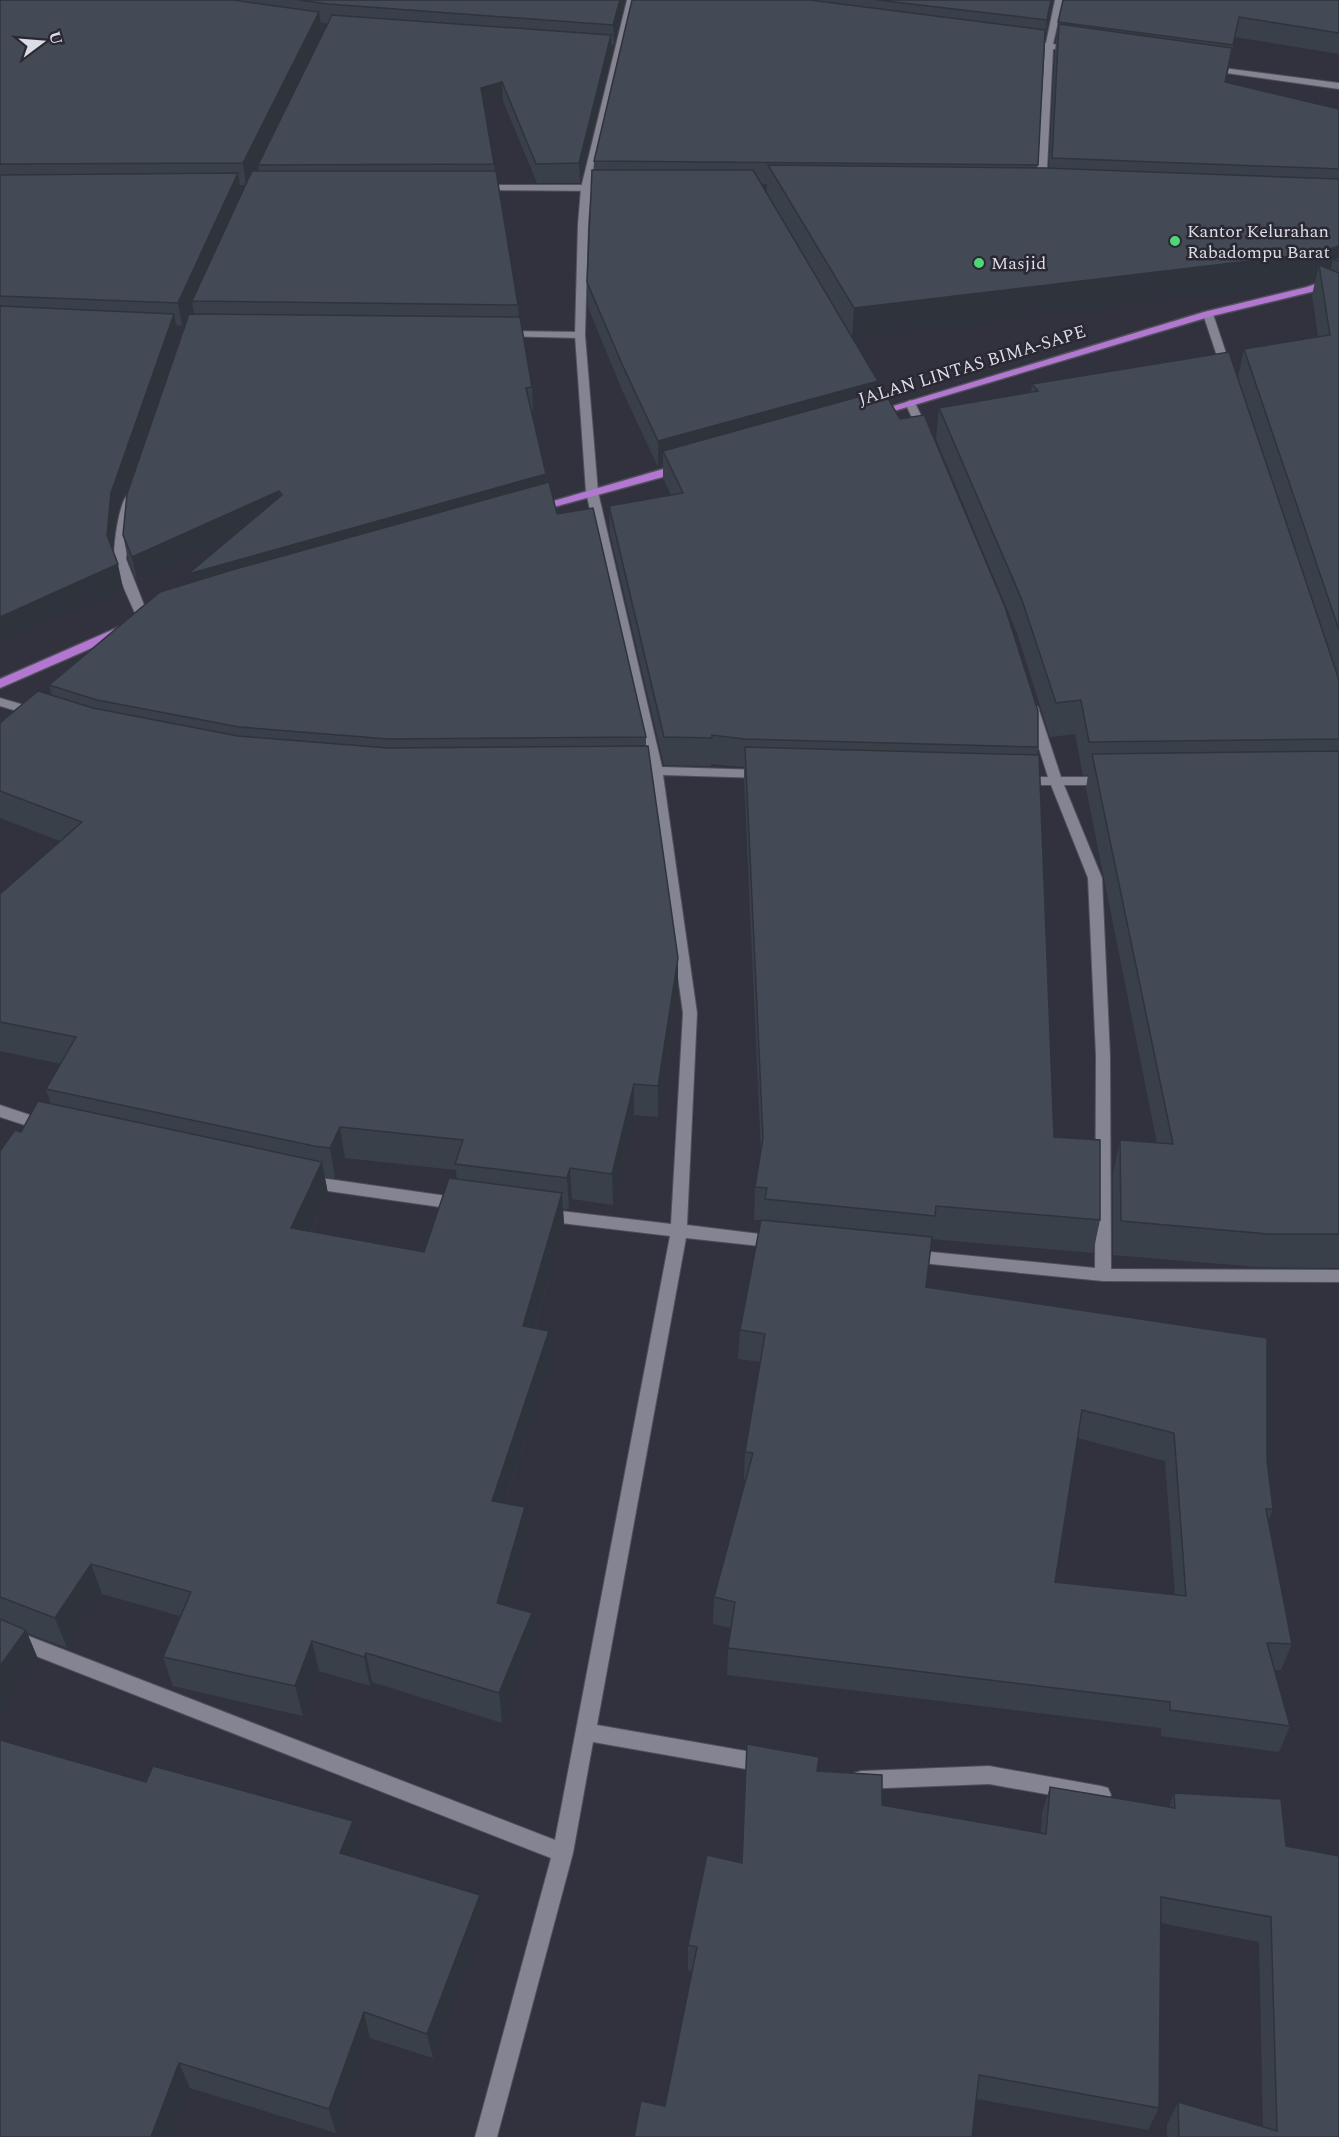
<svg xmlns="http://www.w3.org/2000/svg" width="1339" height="2137" font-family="Spectral,serif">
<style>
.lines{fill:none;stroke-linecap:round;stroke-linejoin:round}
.minor-casing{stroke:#50505a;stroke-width:2}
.tertiary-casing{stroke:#50505a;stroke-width:2}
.trunk-casing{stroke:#50505a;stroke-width:3}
.minor{fill:#848492;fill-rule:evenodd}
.tertiary{fill:#848492;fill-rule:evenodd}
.trunk{fill:#b277d0;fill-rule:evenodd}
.wall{fill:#3a4049;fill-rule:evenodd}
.shaded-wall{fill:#2f343c}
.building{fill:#434a55;stroke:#2f343c;stroke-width:1.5;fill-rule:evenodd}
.poi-dot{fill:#4fd675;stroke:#292833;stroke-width:2}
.labels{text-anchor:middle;stroke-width:5;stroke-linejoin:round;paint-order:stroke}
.far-poi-label{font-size:18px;fill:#dcdce4;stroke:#292833;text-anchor:start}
.far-street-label{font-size:18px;fill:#dcdce4;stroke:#292833}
</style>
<rect width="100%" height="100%" fill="#32323e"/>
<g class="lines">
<defs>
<g id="minor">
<polygon points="1055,0 1063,0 1053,44 1079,49 1075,51 1053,49 1046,189 1041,192 1036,189 1045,48 1020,43 1024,41 1046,43"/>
<polygon points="1208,66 1339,83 1339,89 1205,70 1205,66"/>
<polygon points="478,185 601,185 606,188 601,191 475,190 475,186"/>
<polygon points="1208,311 1213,314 1232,371 1231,373 1222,371 1203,314"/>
<polygon points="502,331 580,332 585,335 580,338 498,336 497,334"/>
<polygon points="910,400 915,403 930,434 929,436 920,434 905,403"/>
<polygon points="592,489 598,492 662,767 763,770 770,774 763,778 663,775 697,1013 687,1225 777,1236 783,1238 785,1242 783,1246 777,1248 686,1238 597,1725 763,1754 770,1756 773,1763 770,1770 763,1772 593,1742 573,1853 497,2137 475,2137 551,1858 0,1642 0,1625 555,1840 670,1236 544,1221 538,1219 536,1215 538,1211 544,1209 671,1224 683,1013 650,775 641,774 639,771 649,767 586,492"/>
<path d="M 132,491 L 138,494 L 130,517 L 126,559 L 150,620 L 144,624 L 138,620 C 132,605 115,572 114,557 C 114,544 119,495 132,491 Z"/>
<polygon points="0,698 41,710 43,713 37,717 0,706"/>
<polygon points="1032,703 1038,707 1061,777 1108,777 1115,781 1108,785 1064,785 1102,878 1110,1056 1111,1269 1339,1270 1339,1282 1103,1281 911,1262 905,1260 903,1256 905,1252 911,1250 1095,1268 1096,1056 1088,878 1051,785 1021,785 1014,781 1021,777 1048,777 1026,707"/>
<polygon points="0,1105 51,1122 54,1126 51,1130 46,1132 0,1117"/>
<polygon points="307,1176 461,1198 467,1200 469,1204 467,1208 461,1210 307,1188 301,1186 299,1182 301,1178"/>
<polygon points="989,1766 1101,1786 1108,1788 1111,1795 1108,1802 1101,1804 989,1784 861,1789 854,1787 851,1780 854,1773 861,1771"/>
</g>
<polygon id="tertiary" points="627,0 635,0 591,188 588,224 585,335 598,492 592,495 586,492 575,335 578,224 581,188"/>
<g id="trunk">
<polygon points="1339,276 1339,283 1315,291 1212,316 877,416 867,414 1204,312 1307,287"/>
<polygon points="684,463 690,467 688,470 532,513 526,509"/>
<polygon points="128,623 133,624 133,630 0,688 0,679"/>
</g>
</defs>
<!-- minor casing -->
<use href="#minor" class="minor-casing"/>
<!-- tertiary casing -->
<use href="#tertiary" class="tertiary-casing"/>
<!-- trunk casing -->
<use href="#trunk" class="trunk-casing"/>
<!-- minor -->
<use href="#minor" class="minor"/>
<!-- tertiary -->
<use href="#tertiary" class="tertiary"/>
<!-- trunk -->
<use href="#trunk" class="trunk"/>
</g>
<!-- wall -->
<g class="wall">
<path d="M 0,0 L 625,0 L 614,45 L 611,45 L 612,54 L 580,183 L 537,183 L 503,101 L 484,106 L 495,171 L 518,305 L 519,317 L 532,387 L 533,410 L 531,410 L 546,474 L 547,483 L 557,514 L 646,737 L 646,746 L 678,990 L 658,1117 L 634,1115 L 613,1205 L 572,1199 L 569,1209 L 563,1209 L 564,1225 L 535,1328 L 549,1331 L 551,1363 L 505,1503 L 528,1538 L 508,1606 L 534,1643 L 502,1723 L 372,1682 L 370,1686 L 319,1671 L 303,1716 L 173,1686 L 163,1657 L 180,1616 L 102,1594 L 67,1648 L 27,1633 L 38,1659 L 0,1715 L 0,1137 L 3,1147 L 51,1104 L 46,1089 L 61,1064 L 0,1051 L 0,894 L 60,841 L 0,818 L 0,723 L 52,696 L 49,685 L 190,583 L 230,538 L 137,581 L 128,559 L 123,535 L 194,314 L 192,302 L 182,326 L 176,325 L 178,336 L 116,517 L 113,550 L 123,588 L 0,645 ZM 321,22 L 328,24 L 258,165 L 259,171 L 252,171 L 322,32 ZM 240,185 L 246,185 L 241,194 ZM 345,1158 L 456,1170 L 457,1179 L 424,1252 L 311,1232 L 328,1194 L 325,1178 L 335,1179 Z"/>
<path d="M 632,0 L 1053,0 L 1045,39 L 1037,168 L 1049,168 L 1055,52 L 1058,22 L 1339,0 L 1339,54 L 1235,37 L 1226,82 L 1339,109 L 1339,1268 L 1258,1267 L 1113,1255 L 1113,1174 L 1120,1140 L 1157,1143 L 1086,788 L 1088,775 L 1083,776 L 1075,734 L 1050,737 L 1017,633 L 936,439 L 939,408 L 1031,392 L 1032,384 L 1238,378 L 1244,349 L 1318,337 L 1312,295 L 1315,282 L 1310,283 L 853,339 L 1038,747 L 1037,755 L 1054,1137 L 1100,1220 L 1093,1253 L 932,1239 L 926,1287 L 1267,1460 L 1273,1509 L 1268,1523 L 1292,1644 L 1281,1670 L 1275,1670 L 1290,1726 L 1279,1752 L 1161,1736 L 1161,1728 L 727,1675 L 728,1648 L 731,1628 L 713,1624 L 714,1597 L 746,1480 L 744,1480 L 745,1452 L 761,1362 L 738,1359 L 740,1330 L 761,1220 L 754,1220 L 755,1187 L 761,1152 L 744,780 L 744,767 L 711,764 L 711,766 L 664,765 L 610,533 L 609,506 L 671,495 L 663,478 L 663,466 L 658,467 L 622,390 L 588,307 L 587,282 L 594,161 ZM 762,184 L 767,184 L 767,193 ZM 1078,1438 L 1165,1461 L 1175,1595 L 1055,1582 Z"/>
<polygon points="747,1744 817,1771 882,1805 1041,1833 1042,1813 1050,1787 1169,1807 1174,1793 1286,1846 1339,2137 1167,2137 1167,2125 1178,2102 1263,2127 1259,1942 1161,1923 1159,2108 1148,2130 977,2099 665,2106 692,1971 688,1970 688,1945 742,1863"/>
<polygon points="146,1782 353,1821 359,1849 356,1857 484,1922 433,2058 370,2038 336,2133 190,2088 172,2137 0,2137"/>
</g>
<!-- shaded-wall -->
<g class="shaded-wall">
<polygon points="620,0 625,0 614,45 613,25"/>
<polygon points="1051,0 1053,0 1044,41 1047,20"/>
<polygon points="319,12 322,32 246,185 243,163"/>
<polygon points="611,35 612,54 580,183 579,163"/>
<polygon points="502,82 503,101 483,107 481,88"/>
<polygon points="238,173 241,194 182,326 178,303"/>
<polygon points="1339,246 1339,261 1333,259 1329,277 1319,265 1315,282 1310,283 852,339 854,308"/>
<polygon points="174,314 178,336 116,517 112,559 107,535 111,493"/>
<polygon points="878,381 876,407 663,451 663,466 658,467 658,441"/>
<polygon points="546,474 548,498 192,597 188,574"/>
<polygon points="279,491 282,514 137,581 132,557"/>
<polygon points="118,564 123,588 0,645 0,617"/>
<polygon points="678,958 678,990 658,1117 658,1086"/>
<polygon points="634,1084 634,1115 613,1205 612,1174"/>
<polygon points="340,1127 345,1158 335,1179 330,1148"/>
<polygon points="0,1137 7,1157 0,1168"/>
<polygon points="322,1162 328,1194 297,1261 291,1228"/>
<polygon points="570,1168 572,1199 569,1209 567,1178"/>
<polygon points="562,1193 564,1225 526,1358 523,1326"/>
<polygon points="549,1331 551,1363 495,1532 492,1501"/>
<polygon points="525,1507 528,1538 501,1633 497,1603"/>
<polygon points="91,1564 102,1594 67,1648 55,1618"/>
<polygon points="532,1613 534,1643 502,1723 499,1693"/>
<polygon points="26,1630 38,1659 0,1715 0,1666"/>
<polygon points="312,1641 319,1671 303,1716 295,1686"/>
<polygon points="366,1653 372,1682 370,1686 364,1657"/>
<polygon points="353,1821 359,1849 347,1880 340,1853"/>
<polygon points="480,1895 484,1922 433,2058 427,2034"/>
<polygon points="364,2012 370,2038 336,2133 329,2109"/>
<polygon points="179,2063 190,2088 172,2137 151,2137"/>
</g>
<!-- building -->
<g class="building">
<polygon points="0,0 233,0 319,12 243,163 0,164"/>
<polygon points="298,0 620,0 613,25 328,4"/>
<polygon points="632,0 810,0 1045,30 1038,165 594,161"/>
<polygon points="877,0 1051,0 1047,20"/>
<polygon points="1063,0 1339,0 1339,33 1239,17 1233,45 1058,22"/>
<polygon points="332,15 611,35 579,163 536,164 502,82 481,88 494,164 258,165"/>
<polygon points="1059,24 1232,48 1225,82 1339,109 1339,169 1052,158"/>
<polygon points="768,165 1045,168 1339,179 1339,246 1317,253 854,308"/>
<polygon points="592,170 753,170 878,381 658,441 622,364 587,282"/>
<polygon points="252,171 496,171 518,305 192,301"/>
<polygon points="238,173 178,303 0,296 0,175"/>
<polygon points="1339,257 1339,261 1333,259"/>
<polygon points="1319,265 1339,273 1339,630 1244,349 1330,335"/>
<polygon points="0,306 174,314 111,493 107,535 118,564 0,617"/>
<polygon points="189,314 520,317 532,387 526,388 546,474 188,574 282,495 279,491 132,557 123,535 127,494"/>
<polygon points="1229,352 1339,680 1339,739 1089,742 1081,700 1056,703 1022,600 939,408 1038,391 1032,384"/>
<polygon points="883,390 900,419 924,415 925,417 1005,607 1038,711 1038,747 744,739 712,735 712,738 664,737 609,506 683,493 663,451"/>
<polygon points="549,482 557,514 593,508 646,737 389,739 239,727 97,700 49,685 160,592 232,570"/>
<polygon points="38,691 93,708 238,736 388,748 648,746 678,958 658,1086 634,1084 612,1174 570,1168 567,1178 455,1164 463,1140 340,1127 330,1148 314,1146 46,1089 76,1037 0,1022 0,894 82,822 0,791 0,723"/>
<polygon points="745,747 1039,755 1054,1137 1100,1140 1100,1220 936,1206 935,1216 765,1199 767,1188 755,1187 763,1138"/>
<polygon points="1339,751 1339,1234 1268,1234 1121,1221 1120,1140 1173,1144 1092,754"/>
<polygon points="38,1101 322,1162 291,1228 424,1252 449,1178 562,1193 523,1326 549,1331 492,1501 525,1507 497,1603 532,1613 499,1693 366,1653 364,1657 312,1641 295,1686 163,1657 191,1592 91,1564 55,1618 0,1597 0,1151 15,1130 21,1132"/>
<path d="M 761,1220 L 932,1237 L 926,1287 L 1267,1338 L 1267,1460 L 1273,1509 L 1266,1509 L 1292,1644 L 1267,1643 L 1290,1726 L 1170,1710 L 1170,1702 L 728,1648 L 735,1602 L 714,1597 L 753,1453 L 745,1452 L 765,1334 L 740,1330 ZM 1082,1410 L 1174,1433 L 1186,1596 L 1055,1582 Z"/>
<polygon points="0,1619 26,1630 0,1666"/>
<polygon points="0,1740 146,1782 153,1766 353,1821 340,1853 480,1895 427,2034 364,2012 329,2109 179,2063 151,2137 0,2137"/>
<polygon points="747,1744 819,1757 817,1771 882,1775 882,1805 1046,1834 1050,1787 1175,1808 1174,1793 1281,1799 1286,1846 1339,1856 1339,2137 1179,2137 1178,2102 1277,2131 1271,1917 1161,1897 1159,2108 979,2075 972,2137 634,2137 641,2101 665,2106 697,1947 688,1945 707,1855 742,1863"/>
</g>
<!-- markers -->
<g class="poi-dot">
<circle cx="1175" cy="241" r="6"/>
<circle cx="979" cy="263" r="6"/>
</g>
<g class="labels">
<!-- far-poi labels -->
<g class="far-poi-label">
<text x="1187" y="237">Kantor Kelurahan<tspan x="1187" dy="21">Rabadompu Barat</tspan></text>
<text x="991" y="269">Masjid</text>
</g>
<!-- far-street labels -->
<g class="far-street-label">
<text transform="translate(972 365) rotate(-17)" y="6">JALAN LINTAS BIMA-SAPE</text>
</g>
</g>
<!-- north arrow -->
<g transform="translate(42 42) rotate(74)" stroke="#292833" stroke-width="4.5" paint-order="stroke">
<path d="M0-4.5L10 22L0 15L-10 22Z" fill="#dcdce4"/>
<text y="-9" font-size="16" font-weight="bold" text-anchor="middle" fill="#dcdce4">U</text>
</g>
</svg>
